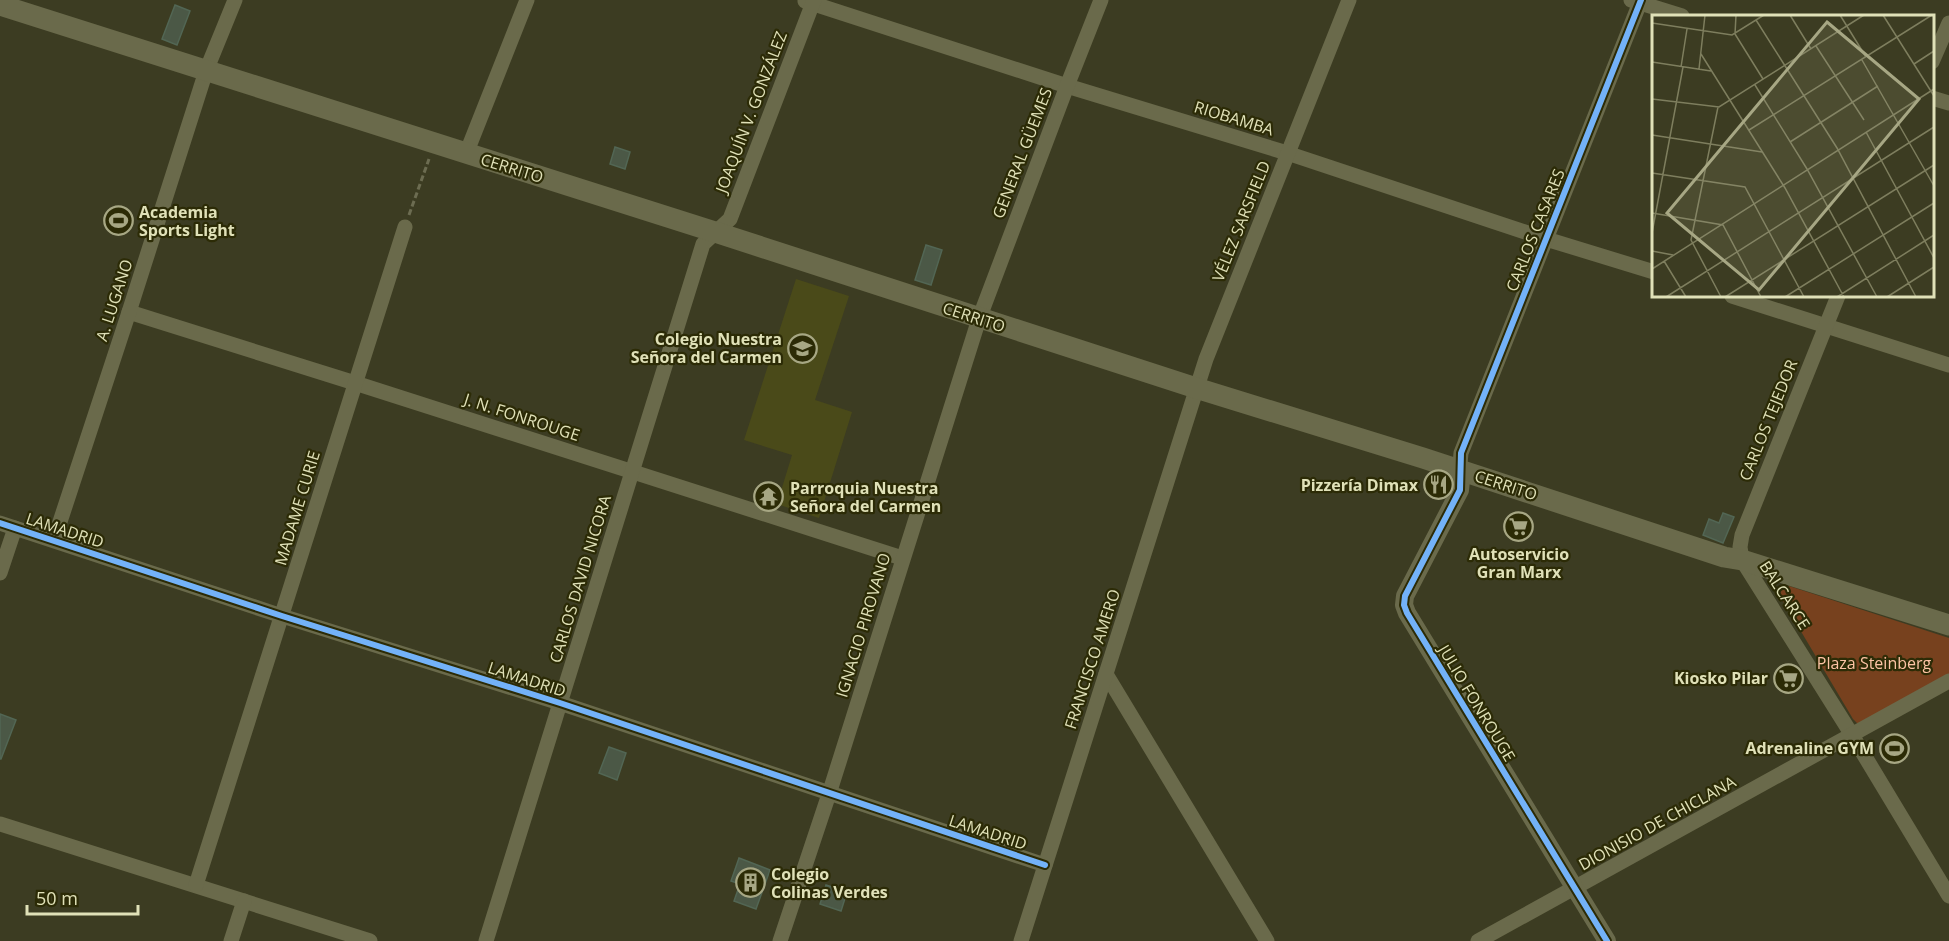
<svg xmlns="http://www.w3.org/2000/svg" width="1949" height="941" font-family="'Open Sans',sans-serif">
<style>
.built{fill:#4a4a19}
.green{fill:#77411e}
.building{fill:#4b5846;stroke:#526654;stroke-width:1.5}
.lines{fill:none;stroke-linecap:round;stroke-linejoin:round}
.path{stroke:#6c6c51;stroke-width:3;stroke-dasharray:6 3;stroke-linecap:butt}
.minor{stroke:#6a6a4b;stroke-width:15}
.tertiary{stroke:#6a6a4b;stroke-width:18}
.secondary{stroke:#6a6a4b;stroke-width:21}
.cycleway-casing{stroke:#2c2b06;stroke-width:10}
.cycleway{stroke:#73b2f8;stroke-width:6}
.labels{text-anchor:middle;stroke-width:4.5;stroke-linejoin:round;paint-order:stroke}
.street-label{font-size:16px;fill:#e0e1b8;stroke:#2c2b06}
.poi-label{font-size:16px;font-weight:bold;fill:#e0e1b8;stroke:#2c2b06;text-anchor:end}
.park-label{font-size:16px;fill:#fec4a5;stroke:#2c2b06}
.inset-road{fill:none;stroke:#7e7e5e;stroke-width:1.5}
.view{fill:#a7a784;fill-opacity:0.15;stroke:#a7a784;stroke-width:3}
.inset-edge{fill:none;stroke:#e0e1b8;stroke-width:3}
</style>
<rect width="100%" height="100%" fill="#3c3c22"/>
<!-- built -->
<polygon class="built" points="796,279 849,296 815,400 852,412 819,518 777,504 792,455 744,440"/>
<!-- green -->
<path class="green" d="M 1789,586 L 1949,638 L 1949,676 L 1864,724 L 1857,723 L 1853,719 L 1780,596 C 1781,589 1783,588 1789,586 Z"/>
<!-- building -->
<g class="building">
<polygon points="175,5 190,11 177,45 162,39"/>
<polygon points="615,147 630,152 625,169 610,164"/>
<polygon points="926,245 942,250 931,285 915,280"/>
<polygon points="1723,513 1734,517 1723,543 1703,535 1709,519 1719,523"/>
<polygon points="0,714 16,720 1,759 0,759"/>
<polygon points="609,747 626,753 617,780 599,773"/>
<polygon points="739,858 770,870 756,909 734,901 740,884 731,881"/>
<polygon points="826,885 847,892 841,911 820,904"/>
</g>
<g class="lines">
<!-- path -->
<polyline class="path" points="409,215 429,159"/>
<!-- minor -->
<g class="minor">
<polyline points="1631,0 1682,16"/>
<polyline points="805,1 1067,86 1287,153 1546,239 1654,272"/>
<polyline points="1932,62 1949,23"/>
<polyline points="1932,98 1949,103"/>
<polyline points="466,154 527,0"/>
<polyline points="1732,296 1949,365"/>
<polyline points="1838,296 1742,535 1740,547 1742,560 1852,735 1949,896"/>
<polyline points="129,312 355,383 902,558"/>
<polyline points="1462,471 1460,464 1461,453 1641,0"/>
<polyline points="0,523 282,616 560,703 1045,865"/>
<polyline points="54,540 129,312 206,71 235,0"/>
<polyline points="0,573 15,528"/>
<polyline points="1106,674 1267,941"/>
<polyline points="0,824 370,941"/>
<polyline points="196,885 405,227"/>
<polyline points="231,941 244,901"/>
<polyline points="486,941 703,244 730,219 814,0"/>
<polyline points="780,941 829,794 979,319 1067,86 1101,0"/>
<polyline points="1021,941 1206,359 1349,0"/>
<polyline points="1478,941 1949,681"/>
</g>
<!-- tertiary -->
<polyline class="tertiary" points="1462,471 1460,490 1405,596 1404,605 1407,613 1607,941"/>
<!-- secondary -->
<polyline class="secondary" points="0,5 715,232 1196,388 1423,458 1724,557 1742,560 1949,625"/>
<defs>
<g id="cycleway">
<polyline points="0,523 282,616 560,703 1045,865"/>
<polyline points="1607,941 1407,613 1404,605 1405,596 1460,490 1461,453 1641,0"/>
</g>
</defs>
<!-- cycleway casing -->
<use href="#cycleway" class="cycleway-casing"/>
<!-- cycleway -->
<use href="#cycleway" class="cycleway"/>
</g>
<!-- icons -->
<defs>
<symbol id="stadium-ring" viewBox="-11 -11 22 22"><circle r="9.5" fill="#2c2b06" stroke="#a7a784" stroke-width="1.5"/><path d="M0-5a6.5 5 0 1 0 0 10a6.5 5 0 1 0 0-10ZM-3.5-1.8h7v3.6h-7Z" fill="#a7a784"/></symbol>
<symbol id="school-ring" viewBox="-11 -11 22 22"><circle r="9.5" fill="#2c2b06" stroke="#a7a784" stroke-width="1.5"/><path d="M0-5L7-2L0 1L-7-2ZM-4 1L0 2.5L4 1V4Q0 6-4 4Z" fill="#a7a784"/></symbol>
<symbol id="restaurant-ring" viewBox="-11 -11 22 22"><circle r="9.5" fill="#2c2b06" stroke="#a7a784" stroke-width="1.5"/><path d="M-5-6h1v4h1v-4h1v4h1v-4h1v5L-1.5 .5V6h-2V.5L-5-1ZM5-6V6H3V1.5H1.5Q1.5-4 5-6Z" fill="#a7a784"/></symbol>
<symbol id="temple-ring" viewBox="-11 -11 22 22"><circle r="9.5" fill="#2c2b06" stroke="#a7a784" stroke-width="1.5"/><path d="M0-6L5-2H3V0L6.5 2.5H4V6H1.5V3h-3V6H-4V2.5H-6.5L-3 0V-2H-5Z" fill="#a7a784"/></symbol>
<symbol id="supermarket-ring" viewBox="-11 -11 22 22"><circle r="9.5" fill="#2c2b06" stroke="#a7a784" stroke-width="1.5"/><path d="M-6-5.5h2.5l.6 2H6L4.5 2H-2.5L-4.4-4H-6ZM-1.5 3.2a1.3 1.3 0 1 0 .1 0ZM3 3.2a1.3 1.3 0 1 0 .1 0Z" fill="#a7a784"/></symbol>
<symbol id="building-ring" viewBox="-11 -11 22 22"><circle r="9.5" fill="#2c2b06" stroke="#a7a784" stroke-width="1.5"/><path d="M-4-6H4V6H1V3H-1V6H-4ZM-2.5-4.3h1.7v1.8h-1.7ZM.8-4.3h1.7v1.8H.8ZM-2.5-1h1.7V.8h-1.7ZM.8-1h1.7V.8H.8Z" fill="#a7a784"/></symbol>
</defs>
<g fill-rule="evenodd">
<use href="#stadium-ring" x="102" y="204" width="33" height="33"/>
<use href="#school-ring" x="786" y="332" width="33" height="33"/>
<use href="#restaurant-ring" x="1422" y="468" width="33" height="33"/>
<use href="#temple-ring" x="752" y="480" width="33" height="33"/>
<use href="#supermarket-ring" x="1502" y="510" width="33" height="33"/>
<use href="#supermarket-ring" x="1772" y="662" width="33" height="33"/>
<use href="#stadium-ring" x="1878" y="732" width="33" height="33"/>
<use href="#building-ring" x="734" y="866" width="33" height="33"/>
</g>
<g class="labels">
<!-- street labels -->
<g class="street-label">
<text transform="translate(751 112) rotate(-69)" y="6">JOAQUÍN V. GONZÁLEZ</text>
<text transform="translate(1234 118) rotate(17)" y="6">RIOBAMBA</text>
<text transform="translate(1022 153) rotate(-69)" y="6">GENERAL GÜEMES</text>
<text transform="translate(512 168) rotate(17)" y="6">CERRITO</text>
<text transform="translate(1241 221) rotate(-68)" y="6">VÉLEZ SARSFIELD</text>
<text transform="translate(1535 230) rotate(-68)" y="6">CARLOS CASARES</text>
<text transform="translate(114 300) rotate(-72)" y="6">A. LUGANO</text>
<text transform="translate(974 317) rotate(18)" y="6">CERRITO</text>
<text transform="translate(522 417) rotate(18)" y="6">J. N. FONROUGE</text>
<text transform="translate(1768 420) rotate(-68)" y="6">CARLOS TEJEDOR</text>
<text transform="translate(1506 485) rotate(18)" y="6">CERRITO</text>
<text transform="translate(297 508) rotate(-73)" y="6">MADAME CURIE</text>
<text transform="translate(65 530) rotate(18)" y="6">LAMADRID</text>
<text transform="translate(580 579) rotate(-73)" y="6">CARLOS DAVID NICORA</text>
<text transform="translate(1785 595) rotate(57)" y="6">BALCARCE</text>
<text transform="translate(863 625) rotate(-73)" y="6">IGNACIO PIROVANO</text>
<text transform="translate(1092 659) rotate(-72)" y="6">FRANCISCO AMERO</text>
<text transform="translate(527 679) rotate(18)" y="6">LAMADRID</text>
<text transform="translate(1477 703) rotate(59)" y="6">JULIO FONROUGE</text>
<text transform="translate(1657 823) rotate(-29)" y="6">DIONISIO DE CHICLANA</text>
<text transform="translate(988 832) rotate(18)" y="6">LAMADRID</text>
</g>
<!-- poi labels -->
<g class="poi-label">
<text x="139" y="218" text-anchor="start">Academia<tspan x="139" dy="18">Sports Light</tspan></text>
<text x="782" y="345">Colegio Nuestra<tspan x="782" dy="18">Señora del Carmen</tspan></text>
<text x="1418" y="491">Pizzería Dimax</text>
<text x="790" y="494" text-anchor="start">Parroquia Nuestra<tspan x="790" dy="18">Señora del Carmen</tspan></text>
<text x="1519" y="560" text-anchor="middle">Autoservicio<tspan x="1519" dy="18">Gran Marx</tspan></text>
<text x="1768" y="684">Kiosko Pilar</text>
<text x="1874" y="754">Adrenaline GYM</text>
<text x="771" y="880" text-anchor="start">Colegio<tspan x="771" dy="18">Colinas Verdes</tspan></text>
</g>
<!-- park labels -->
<g class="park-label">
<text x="1874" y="669">Plaza Steinberg</text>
</g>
</g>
<!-- overview -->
<g transform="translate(1652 15)">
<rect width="282" height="282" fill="#3c3c22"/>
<path class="inset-road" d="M 84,0 L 83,19 L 111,64M 138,0 L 159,34M 188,0 L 214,42M 231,0 L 282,81M 104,5 L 185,133 L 264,282M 0,8 L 80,20 L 112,0M 164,31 L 212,105M 49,39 L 133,173 L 192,282M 210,45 L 282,171M 0,47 L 59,56M 262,49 L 282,36M 29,52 L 35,14M 47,54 L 53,0M 103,70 L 155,154 L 225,282M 0,84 L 67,92 L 212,0M 66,92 L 39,225 L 69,282M 97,115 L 280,0M 214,117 L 282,243M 0,120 L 110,137M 138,127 L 226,71M 0,158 L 93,172 L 152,282M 0,198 L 71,210 L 109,282M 0,218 L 31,52M 0,236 L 21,240M 12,246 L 34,282M 0,254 L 282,74M 14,282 L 282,112M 73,282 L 282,150M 133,282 L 282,188M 185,282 L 282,220M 235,282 L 282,252"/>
<path class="view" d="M 175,7 L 267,84 L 107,275 L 15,198 Z"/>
<rect width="282" height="282" class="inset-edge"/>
</g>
<!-- scale -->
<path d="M27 905v9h111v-9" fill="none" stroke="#e0e1b8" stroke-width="3"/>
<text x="36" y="905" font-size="18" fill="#e0e1b8" stroke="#2c2b06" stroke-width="4.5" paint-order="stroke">50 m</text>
</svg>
